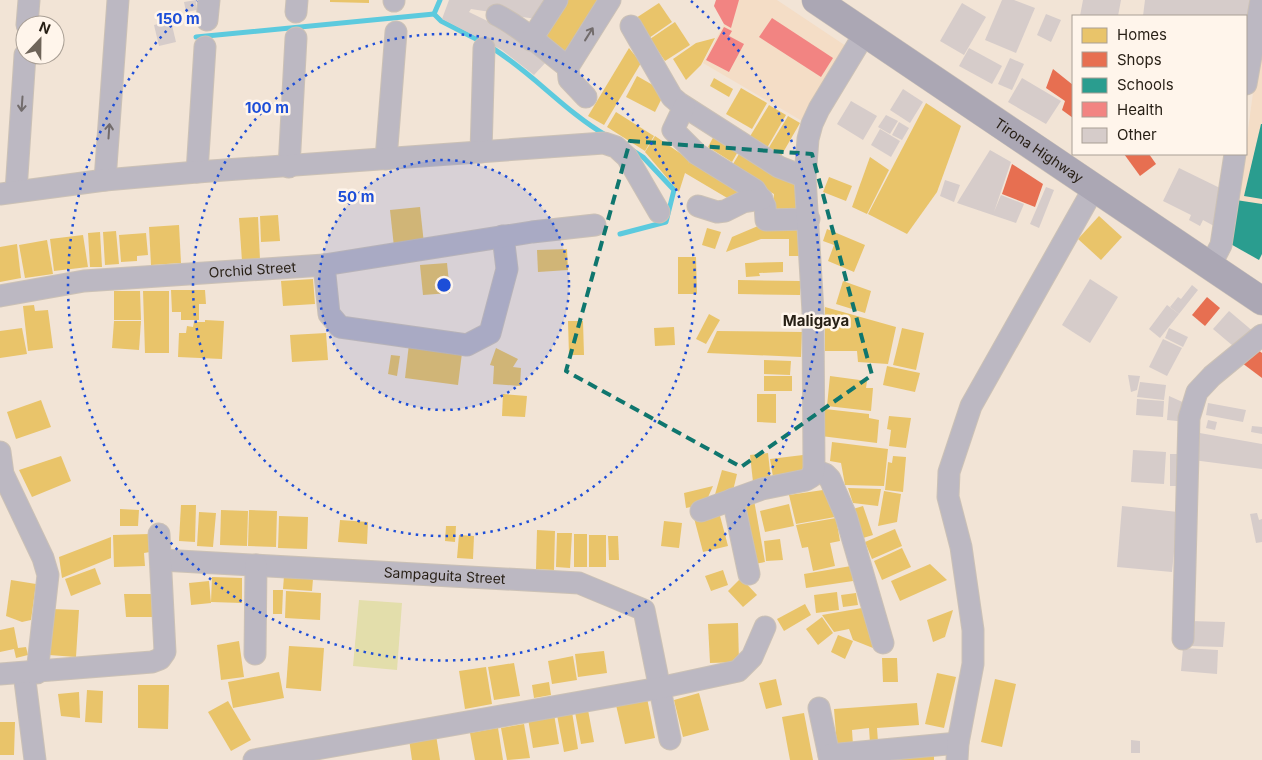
<svg xmlns="http://www.w3.org/2000/svg" width="1262" height="760" font-family="Inter,sans-serif">
<style>
.built{fill:#f4ddc6}
.pitch{fill:#e3deab}
.homes{fill:#e9c46a}
.shops{fill:#e76f51}
.schools{fill:#2a9d8f}
.health{fill:#f28482}
.lines{fill:none;stroke-linecap:round;stroke-linejoin:round}
.stream{stroke:#5ccade;stroke-width:5}
.building{fill:#d6ccca}
.minor-casing{stroke:#cbc1b6;stroke-width:23}
.major-casing{stroke:#cbc1b6;stroke-width:29}
.minor{stroke:#bcb8c2;stroke-width:21}
.major{stroke:#aba7b4;stroke-width:28}
.oneway{stroke:#726c6c}
.marked{fill:none;stroke:#0f766e;stroke-width:4;stroke-dasharray:10 6;stroke-linejoin:round}
.ring{fill:none;stroke:#1d4ed8;stroke-width:2.5;stroke-dasharray:2.5 5}
.labels{text-anchor:middle;stroke-width:5;stroke-linejoin:round;paint-order:stroke}
.street-label{font-size:14px;fill:#271f15;stroke:#fff5eb}
.neighbourhood-label{font-size:15px;font-weight:bold;fill:#271f15;stroke:#fff5eb}
.centre{fill:#1d4ed8;stroke:#fff5eb;stroke-width:2.5}
.ring-label{font-size:15px;text-anchor:middle;font-weight:bold;fill:#1d4ed8;stroke:#fff5eb;stroke-width:5;stroke-linejoin:round;paint-order:stroke}
</style>
<rect width="100%" height="100%" fill="#f2e4d6"/>
<!-- built -->
<g class="built">
<polygon points="716,0 777,0 846,46 802,121 703,63 724,24 714,6"/>
<polygon points="1262,26 1262,207 1238,204"/>
</g>
<!-- pitch -->
<polygon class="pitch" points="359,600 402,603 397,670 353,666"/>
<!-- homes -->
<g class="homes">
<polygon points="330,0 369,0 369,3 330,2"/>
<polygon points="565,0 606,0 569,57 540,39"/>
<polygon points="659,3 672,22 649,38 636,18"/>
<polygon points="675,22 690,45 665,61 650,39"/>
<polygon points="715,38 701,65 686,80 673,59 696,43"/>
<polygon points="629,48 641,63 604,125 588,116"/>
<polygon points="637,76 665,92 655,112 626,97"/>
<polygon points="714,78 733,89 729,97 710,86"/>
<polygon points="741,88 767,103 752,129 726,114"/>
<polygon points="926,103 961,126 937,192 907,234 868,214"/>
<polygon points="769,105 786,115 767,148 749,138"/>
<polygon points="616,112 654,136 645,151 607,127"/>
<polygon points="788,116 800,123 781,156 768,149"/>
<polygon points="715,134 740,148 732,162 708,147"/>
<polygon points="655,136 690,160 688,164 693,155 744,186 734,202 685,173 679,192 645,152"/>
<polygon points="742,149 798,183 797,215 772,215 774,194 730,169"/>
<polygon points="870,157 889,170 867,214 852,207"/>
<polygon points="829,177 852,186 846,201 823,192"/>
<polygon points="420,207 424,244 394,247 390,210"/>
<polygon points="278,215 280,241 261,242 260,216"/>
<polygon points="1099,216 1122,237 1101,260 1078,239"/>
<polygon points="258,217 260,260 242,261 239,218"/>
<polygon points="179,225 181,263 151,265 149,227"/>
<polygon points="758,226 801,226 801,256 789,256 789,239 761,239 726,252 732,237"/>
<polygon points="707,228 721,232 715,249 702,245"/>
<polygon points="827,229 865,245 854,272 828,261 834,245 823,241"/>
<polygon points="116,231 119,264 105,265 103,232"/>
<polygon points="100,232 102,267 90,267 88,233"/>
<polygon points="146,233 148,255 137,256 137,261 121,262 119,235"/>
<polygon points="83,235 88,267 54,271 50,239"/>
<polygon points="47,240 53,274 25,278 19,245"/>
<polygon points="17,244 21,278 0,282 0,247"/>
<polygon points="567,249 568,270 538,272 537,250"/>
<polygon points="678,257 696,257 697,294 678,294"/>
<polygon points="783,262 783,272 759,273 760,276 746,277 745,263"/>
<polygon points="447,263 450,293 423,295 420,265"/>
<polygon points="313,279 315,304 283,306 281,281"/>
<polygon points="738,280 800,281 800,295 738,294"/>
<polygon points="843,281 871,291 865,313 836,304"/>
<polygon points="171,290 205,290 206,304 199,304 199,320 181,320 181,312 172,312"/>
<polygon points="114,291 140,291 141,320 114,320"/>
<polygon points="143,291 169,291 169,353 145,353"/>
<polygon points="34,305 35,311 48,310 53,348 28,351 23,306"/>
<polygon points="825,307 896,327 888,364 858,362 857,351 825,351"/>
<polygon points="709,314 720,320 706,344 696,339"/>
<polygon points="205,320 224,321 222,359 178,357 179,333 186,333 187,326 193,327 194,322 205,322"/>
<polygon points="114,321 141,321 139,350 112,348"/>
<polygon points="568,321 583,321 584,355 569,355"/>
<polygon points="674,327 675,345 655,346 654,328"/>
<polygon points="22,328 27,354 0,358 0,331"/>
<polygon points="902,328 924,333 916,370 893,365"/>
<polygon points="717,331 802,332 801,357 707,353"/>
<polygon points="326,333 328,360 292,362 290,335"/>
<polygon points="409,344 462,353 458,385 405,378"/>
<polygon points="496,348 518,359 513,367 521,368 520,386 493,384 494,366 490,365"/>
<polygon points="391,355 400,356 397,376 388,374"/>
<polygon points="764,360 791,361 790,375 764,374"/>
<polygon points="887,366 920,373 915,392 883,385"/>
<rect x="764" y="376" width="28" height="15"/>
<polygon points="830,376 867,381 866,388 873,388 871,411 827,406"/>
<polygon points="503,394 527,396 525,417 502,416"/>
<polygon points="757,394 776,394 776,423 757,422"/>
<polygon points="41,400 51,427 16,439 7,412"/>
<polygon points="825,409 869,414 869,418 879,420 877,443 821,436"/>
<polygon points="889,416 911,418 906,448 889,446 891,430 887,429"/>
<polygon points="832,442 888,449 884,486 845,485 841,463 830,461"/>
<polygon points="768,453 771,480 753,482 750,455"/>
<polygon points="803,455 804,472 773,477 770,459"/>
<polygon points="61,456 71,481 32,497 19,470"/>
<polygon points="893,456 906,457 903,492 885,490 888,462 892,463"/>
<polygon points="722,470 737,474 732,495 714,498"/>
<polygon points="713,486 705,504 686,508 684,493"/>
<polygon points="848,488 881,489 878,506 853,503"/>
<polygon points="823,490 835,517 796,524 789,495"/>
<polygon points="884,491 901,494 897,522 878,526"/>
<polygon points="754,500 765,562 749,565 738,503"/>
<polygon points="789,504 794,526 765,532 760,511"/>
<polygon points="181,505 196,505 195,542 179,541"/>
<polygon points="863,506 873,535 863,538 853,509"/>
<polygon points="120,509 139,510 138,526 120,526"/>
<polygon points="221,510 248,511 247,546 220,545"/>
<polygon points="249,510 277,511 276,547 248,546"/>
<polygon points="199,512 216,513 213,547 197,546"/>
<polygon points="719,512 728,546 703,552 694,518"/>
<polygon points="279,516 308,517 307,549 278,548"/>
<polygon points="836,518 840,541 830,543 835,566 813,571 808,547 802,548 796,525"/>
<polygon points="340,520 368,522 367,544 338,542"/>
<polygon points="664,521 682,523 679,548 661,546"/>
<polygon points="446,526 456,526 455,542 445,541"/>
<polygon points="895,529 902,546 872,559 865,542"/>
<polygon points="537,530 555,531 554,570 536,569"/>
<polygon points="557,533 572,533 570,568 556,567"/>
<polygon points="150,534 150,552 144,553 145,566 114,567 113,535"/>
<rect x="574" y="534" width="13" height="33"/>
<polygon points="459,535 474,536 473,559 457,558"/>
<rect x="589" y="535" width="17" height="32"/>
<polygon points="608,536 618,536 619,560 609,560"/>
<polygon points="111,537 111,558 62,578 59,557"/>
<polygon points="780,539 783,560 766,561 764,541"/>
<polygon points="902,548 911,567 882,580 874,561"/>
<polygon points="930,564 947,580 900,601 891,581"/>
<polygon points="851,566 853,581 806,588 804,574"/>
<polygon points="95,568 101,584 71,596 65,579"/>
<polygon points="723,570 728,585 711,591 705,576"/>
<polygon points="284,576 313,579 312,591 283,589"/>
<polygon points="212,577 242,578 242,603 211,602"/>
<polygon points="741,578 757,595 743,607 728,591"/>
<polygon points="11,580 36,584 31,620 22,622 6,616"/>
<polygon points="209,581 211,603 191,605 189,583"/>
<polygon points="273,590 283,590 282,614 273,614"/>
<polygon points="286,591 321,593 320,620 285,618"/>
<polygon points="837,592 839,610 816,613 814,595"/>
<polygon points="856,593 858,605 843,607 841,595"/>
<polygon points="124,594 151,594 153,617 126,617"/>
<polygon points="805,604 811,615 784,631 777,619"/>
<polygon points="862,608 873,648 853,640 849,629 834,632 822,615"/>
<polygon points="51,609 79,610 76,657 49,655"/>
<polygon points="953,610 945,637 933,642 927,620"/>
<polygon points="822,617 833,633 818,645 806,629"/>
<polygon points="738,623 739,662 710,663 708,624"/>
<polygon points="14,627 18,648 26,647 28,655 16,658 14,649 0,652 0,630"/>
<polygon points="838,635 853,641 845,659 831,652"/>
<polygon points="239,641 244,677 221,680 217,645"/>
<polygon points="289,646 324,648 321,691 286,688"/>
<polygon points="604,651 607,673 578,677 575,654"/>
<polygon points="573,656 577,680 552,684 548,661"/>
<polygon points="882,658 897,658 898,682 883,682"/>
<polygon points="514,663 520,696 494,700 488,667"/>
<polygon points="486,667 492,704 465,709 459,671"/>
<polygon points="279,672 284,698 233,708 228,682"/>
<polygon points="937,673 956,677 944,728 925,724"/>
<polygon points="776,679 782,705 766,709 759,683"/>
<polygon points="995,679 1016,684 1002,747 981,742"/>
<polygon points="549,682 551,695 534,698 532,685"/>
<polygon points="138,685 169,685 168,729 138,728"/>
<polygon points="87,690 103,691 102,723 85,722"/>
<polygon points="79,692 80,718 61,716 58,694"/>
<polygon points="699,693 709,730 683,737 674,700"/>
<polygon points="647,698 655,738 625,744 616,705"/>
<polygon points="228,701 251,740 231,751 208,712"/>
<polygon points="917,703 919,725 877,728 878,742 870,743 869,728 852,730 853,745 837,746 834,709"/>
<polygon points="588,710 594,742 581,744 575,712"/>
<polygon points="572,712 578,749 564,752 557,715"/>
<polygon points="804,713 813,760 790,760 782,717"/>
<polygon points="554,714 559,744 533,748 528,719"/>
<polygon points="0,722 15,722 14,755 0,755"/>
<polygon points="524,724 530,758 507,760 501,728"/>
<polygon points="498,728 503,760 475,760 470,733"/>
<polygon points="436,735 440,760 412,760 409,739"/>
<polygon points="934,756 934,760 894,760 894,759"/>
</g>
<!-- shops -->
<g class="shops">
<polygon points="1053,69 1073,85 1073,118 1062,110 1065,101 1046,88"/>
<polygon points="1124,154 1149,154 1156,164 1140,176"/>
<polygon points="1012,164 1043,184 1035,207 1002,194"/>
<polygon points="1207,297 1220,308 1205,326 1192,315"/>
<polygon points="1254,347 1262,353 1262,378 1242,363"/>
</g>
<!-- schools -->
<g class="schools">
<polygon points="1261,124 1262,124 1262,199 1244,196"/>
<polygon points="1236,200 1262,204 1262,254 1259,260 1227,242"/>
</g>
<!-- health -->
<g class="health">
<polygon points="716,0 739,0 731,28 724,24 714,6"/>
<polygon points="772,18 833,58 821,77 759,37"/>
<polygon points="724,27 732,31 729,36 744,44 729,72 706,60"/>
</g>
<g class="lines">
<!-- stream -->
<g class="stream">
<polyline points="440,0 434,14 441,21 482,42"/>
<polyline points="196,37 434,14"/>
<path d="M 489,46 C 532,72 564,111 607,136"/>
<polyline points="620,234 666,222 674,190 643,157 632,150"/>
</g>
</g>
<!-- building -->
<g class="building">
<polygon points="196,0 197,10 186,12 184,2"/>
<polygon points="449,0 548,0 536,19 471,9 469,12 516,35 547,61 534,75 502,50 442,19"/>
<polygon points="1002,0 1014,0 1035,8 1016,53 985,40"/>
<polygon points="1083,0 1121,0 1118,16 1080,16"/>
<polygon points="1145,0 1252,0 1246,33 1246,16 1143,16"/>
<polygon points="962,3 986,17 964,55 940,41"/>
<polygon points="1046,14 1061,20 1051,42 1037,35"/>
<polygon points="171,21 176,42 159,46 154,25"/>
<polygon points="969,48 1002,66 992,84 959,66"/>
<polygon points="1010,58 1024,64 1012,90 998,84"/>
<polygon points="1022,78 1061,101 1046,124 1008,102"/>
<polygon points="903,89 923,102 910,123 890,110"/>
<polygon points="851,101 877,116 863,140 837,124"/>
<polygon points="886,115 898,121 890,134 878,127"/>
<polygon points="899,122 909,128 902,140 892,135"/>
<polygon points="880,129 900,141 891,157 871,145"/>
<polygon points="990,150 1011,162 994,212 1001,195 1024,204 1016,223 957,203"/>
<polygon points="1179,168 1222,189 1214,226 1203,220 1200,226 1189,220 1191,215 1163,201"/>
<polygon points="945,180 960,185 954,202 940,196"/>
<polygon points="1046,187 1054,190 1039,228 1030,224"/>
<polygon points="1090,279 1118,297 1090,343 1062,325"/>
<polygon points="1192,285 1198,290 1179,314 1170,307 1178,297 1181,299"/>
<polygon points="1167,305 1179,314 1160,338 1149,329"/>
<polygon points="1229,311 1255,333 1239,351 1213,329"/>
<polygon points="1169,328 1188,337 1183,347 1165,338"/>
<polygon points="1163,339 1182,348 1167,376 1149,367"/>
<polygon points="1128,375 1140,376 1137,390 1131,392"/>
<polygon points="1140,382 1166,385 1164,400 1137,397"/>
<polygon points="1169,396 1187,404 1187,422 1167,420"/>
<polygon points="1137,399 1164,401 1163,417 1136,415"/>
<polygon points="1208,403 1246,410 1243,422 1206,415"/>
<polygon points="1208,420 1217,422 1215,430 1206,428"/>
<polygon points="1252,426 1262,427 1262,434 1251,432"/>
<polygon points="1194,432 1262,444 1262,469 1193,460"/>
<polygon points="1133,450 1166,452 1164,484 1131,482"/>
<polygon points="1170,454 1179,454 1180,486 1170,486"/>
<polygon points="1122,506 1178,512 1172,572 1117,567"/>
<polygon points="1257,513 1259,520 1262,519 1262,542 1256,543 1250,514"/>
<polygon points="1190,621 1225,622 1223,647 1189,646"/>
<polygon points="1183,648 1218,650 1217,674 1181,671"/>
<polygon points="1131,740 1140,741 1140,753 1131,753"/>
</g>
<g class="lines">
<defs>
<g id="minor">
<polyline points="394,1 394,0"/>
<polyline points="296,12 297,0"/>
<path d="M 497,15 C 523,28 545,50 568,67"/>
<polyline points="207,20 209,0"/>
<polyline points="27,25 29,0"/>
<polyline points="631,26 672,97 679,103 779,167 805,177"/>
<polyline points="531,40 557,0"/>
<polyline points="1246,84 1261,0"/>
<polyline points="586,97 569,79 568,67 610,0"/>
<polyline points="684,107 673,130 697,154 755,190 765,206 766,220 809,219"/>
<polyline points="481,152 484,48"/>
<polyline points="386,159 396,32"/>
<polyline points="289,167 296,38"/>
<polyline points="197,172 205,47"/>
<polyline points="105,180 118,0"/>
<polyline points="16,191 25,55"/>
<polyline points="0,194 105,180 197,172 604,143 616,147 627,157 659,212"/>
<polyline points="698,206 717,212 725,211 743,202 762,199"/>
<polyline points="324,265 329,314 340,327 467,345 490,333 507,269 503,236"/>
<polyline points="1210,266 1221,245 1235,154"/>
<path id="s1" d="M 0,296 L 84,281 L 324,265 L 532,232 L 595,225"/>
<polyline points="0,452 3,474 43,558 48,575 37,673"/>
<polyline points="814,470 825,474 830,479 846,516 883,643"/>
<polyline points="733,499 749,574"/>
<polyline points="701,511 762,489 806,480 811,477 814,470 813,312 805,177 808,139 812,124 819,109 865,33"/>
<path id="s2" d="M 161,560 L 579,583 L 644,610 L 670,739"/>
<polyline points="1183,639 1189,418 1197,392 1212,376 1262,335"/>
<polyline points="255,654 256,565"/>
<polyline points="24,673 35,760"/>
<polyline points="0,674 152,662 160,659 165,652 159,534"/>
<polyline points="819,708 830,760"/>
<polyline points="829,755 958,743"/>
<polyline points="254,760 659,688 738,671 752,657 765,627"/>
<polyline points="957,760 958,743 973,664 973,630 961,547 948,497 949,472 971,406 1094,188"/>
</g>
<g id="major">
<path id="s3" d="M 816,0 L 1262,301"/>
</g>
</defs>
<!-- minor casing -->
<use href="#minor" class="minor-casing"/>
<!-- major casing -->
<use href="#major" class="major-casing"/>
<!-- minor -->
<use href="#minor" class="minor"/>
<!-- major -->
<use href="#major" class="major"/>
</g>
<!-- one-way arrows -->
<defs><path id="oneway-shaft" d="M-6 0H5M1.5-3L5.5 0L1.5 3" fill="none" stroke-width="1.6" stroke-linecap="round" stroke-linejoin="round" transform="scale(1.25)"/></defs>
<g class="oneway">
<use href="#oneway-shaft" transform="translate(589 34) rotate(-58)"/>
<use href="#oneway-shaft" transform="translate(22 104) rotate(94)"/>
<use href="#oneway-shaft" transform="translate(109 131) rotate(-86)"/>
</g>
<!-- marked area -->
<path class="marked" d="M 630,141 L 812,154 L 872,375 L 741,467 L 566,371 Z"/>
<!-- distance rings -->
<circle cx="444" cy="285" r="125" fill="#1d4ed8" fill-opacity=".12"/>
<g class="ring">
<circle cx="444" cy="285" r="125"/>
<circle cx="444" cy="285" r="251"/>
<path d="M691 1A376 376 0 1 1 197 1"/>
</g>
<g class="labels">
<!-- street labels -->
<g class="street-label">
<text dy="5" stroke="none"><textPath href="#s3" startOffset="269">Tirona Highway</textPath></text>
<text dy="5" stroke="none"><textPath href="#s1" startOffset="254">Orchid Street</textPath></text>
<text dy="5" stroke="none"><textPath href="#s2" startOffset="284">Sampaguita Street</textPath></text>
</g>
<!-- neighbourhood labels -->
<g class="neighbourhood-label">
<text x="816" y="326">Maligaya</text>
</g>
</g>
<circle cx="444" cy="285" r="8" class="centre"/>
<g class="ring-label">
<text x="178" y="24">150 m</text>
<text x="267" y="113">100 m</text>
<text x="356" y="202">50 m</text>
</g>
<!-- legend -->
<rect x="1072" y="15" width="175" height="140" fill="#fff5eb" stroke="#a99f95"/>
<rect x="1082" y="28" width="25" height="15" fill="#e9c46a" stroke="#a99f95"/>
<text x="1117" y="40" font-size="15" fill="#271f15">Homes</text>
<rect x="1082" y="52" width="25" height="15" fill="#e76f51" stroke="#a99f95"/>
<text x="1117" y="65" font-size="15" fill="#271f15">Shops</text>
<rect x="1082" y="78" width="25" height="15" fill="#2a9d8f" stroke="#a99f95"/>
<text x="1117" y="90" font-size="15" fill="#271f15">Schools</text>
<rect x="1082" y="102" width="25" height="15" fill="#f28482" stroke="#a99f95"/>
<text x="1117" y="115" font-size="15" fill="#271f15">Health</text>
<rect x="1082" y="128" width="25" height="15" fill="#d6ccca" stroke="#a99f95"/>
<text x="1117" y="140" font-size="15" fill="#271f15">Other</text>
<!-- north arrow -->
<g transform="translate(40 40) rotate(22)"><circle r="24" fill="#fff5eb" stroke="#a99f95"/>
<path d="M0-4L9 19L0 12L-9 19Z" fill="#6e6459"/>
<text y="-8" font-size="14" font-weight="bold" text-anchor="middle" fill="#271f15">N</text>
</g>
</svg>
